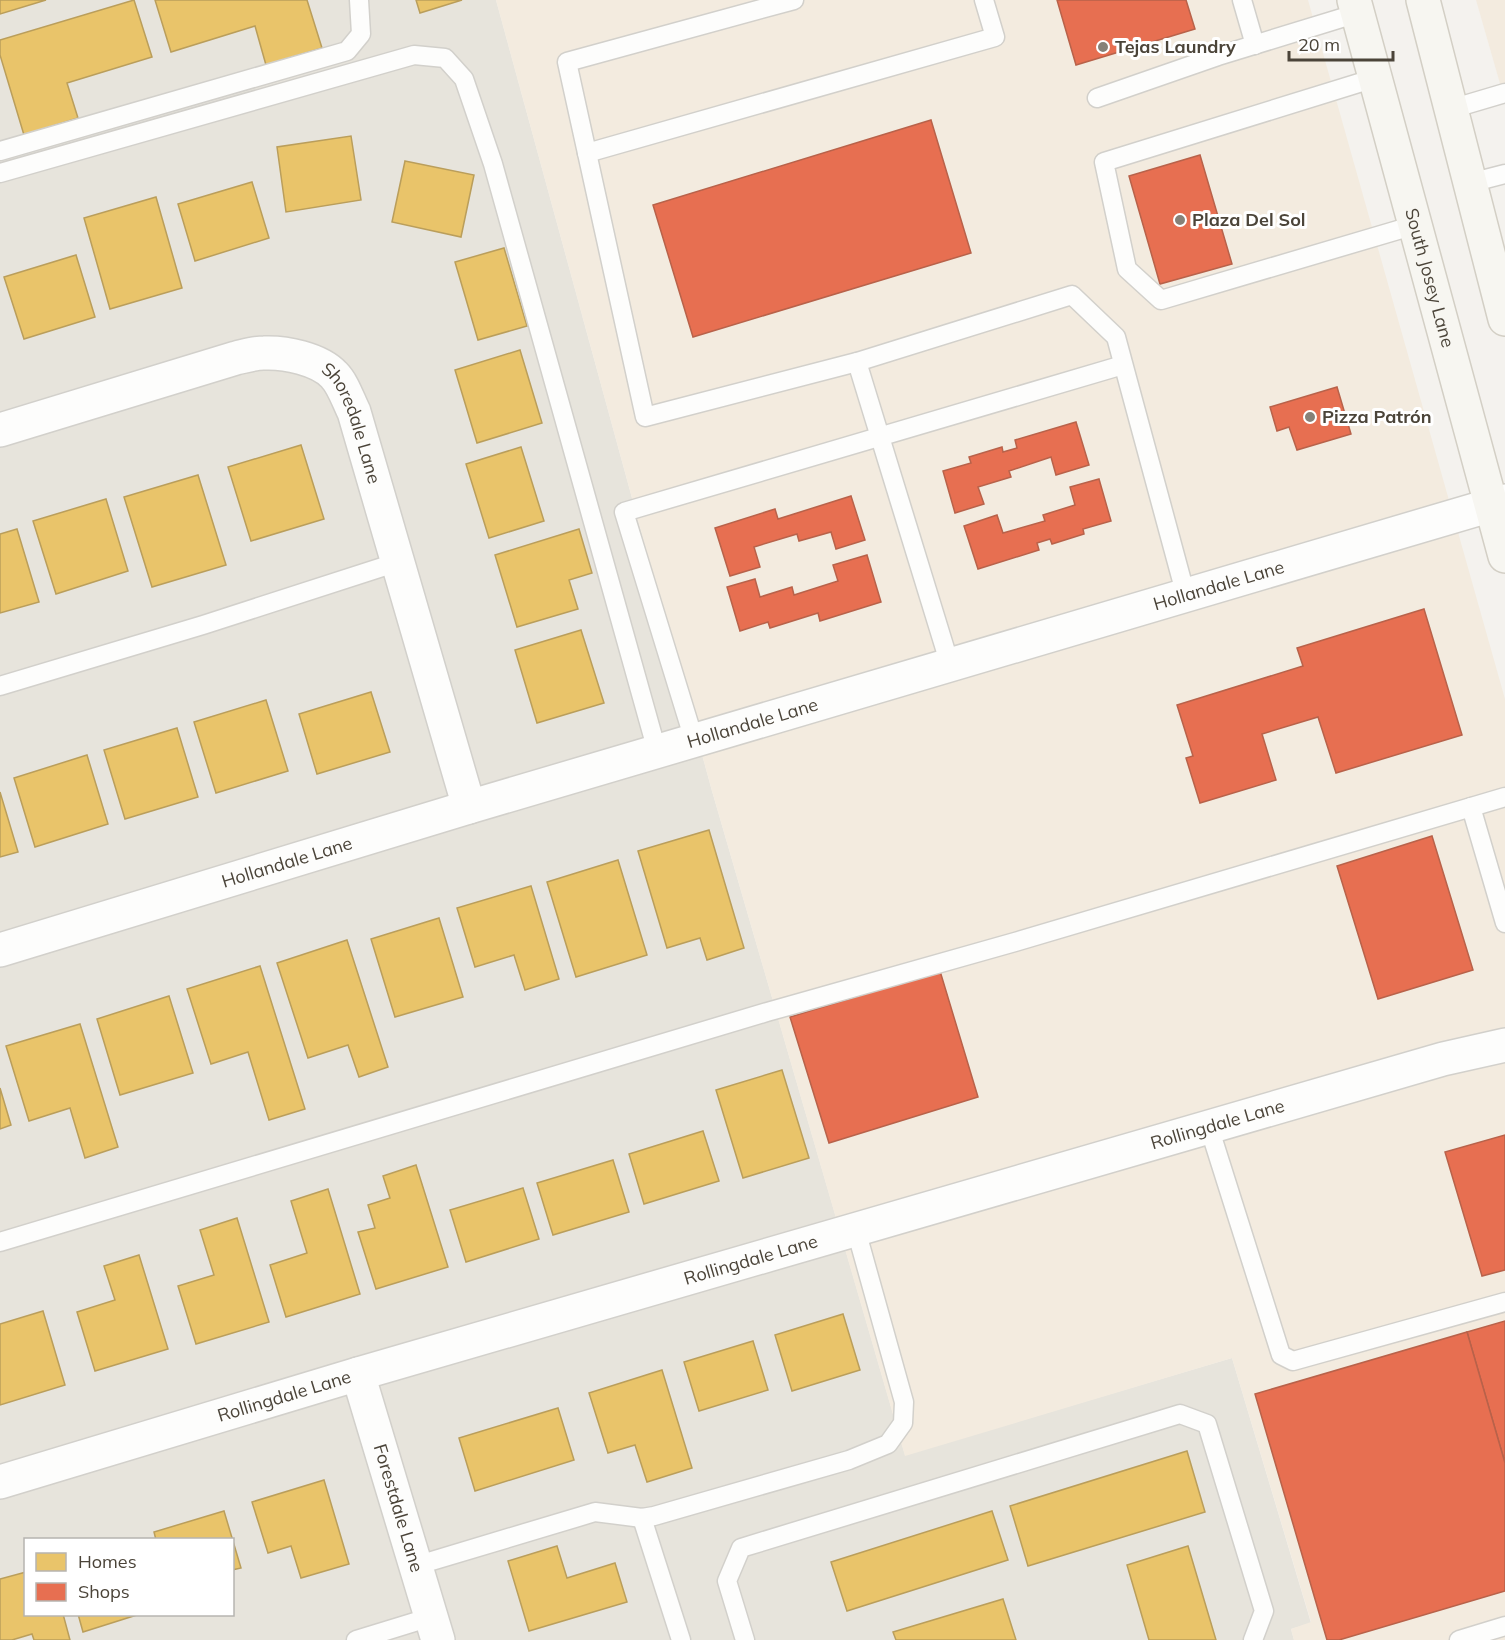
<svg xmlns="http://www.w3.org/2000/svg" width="1505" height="1640" font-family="Mulish,sans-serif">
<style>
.residential{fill:#e7e4dc;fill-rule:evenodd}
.commercial{fill:#f3ebdf}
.homes{fill:#e9c46a;stroke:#ba9e5b;stroke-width:1.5}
.shops{fill:#e76f51;stroke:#b8624a;stroke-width:1.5}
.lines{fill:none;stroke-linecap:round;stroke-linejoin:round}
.lane-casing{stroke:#d2d0cb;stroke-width:21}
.street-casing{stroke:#d2d0cb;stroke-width:36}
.secondary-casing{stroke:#d3cfc5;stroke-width:36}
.lane{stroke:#fdfdfc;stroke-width:18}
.street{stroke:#fdfdfc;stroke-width:33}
.secondary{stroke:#f7f6f1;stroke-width:33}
.poi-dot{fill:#868178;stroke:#fff;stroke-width:2}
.labels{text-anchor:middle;stroke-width:6;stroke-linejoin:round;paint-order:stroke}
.poi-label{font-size:18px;font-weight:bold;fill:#4b4439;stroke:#fff;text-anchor:start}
.street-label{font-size:18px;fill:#4b4439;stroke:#fff}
</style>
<rect width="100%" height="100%" fill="#f4f2ee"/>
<!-- residential -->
<path class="residential" d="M 0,0 L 496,0 L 712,791 L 905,1455 L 1232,1358 L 1311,1623 L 1291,1629 L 1294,1640 L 0,1640 ZM 26,1540 L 232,1540 L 232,1614 L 26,1614 Z"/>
<!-- commercial -->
<g class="commercial">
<polygon points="496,0 1308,0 1505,699 1505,1640 1294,1640 1291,1629 1311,1622 1232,1358 905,1456 712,791"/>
<polygon points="1476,0 1505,0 1505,101"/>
</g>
<!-- homes -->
<g class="homes">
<polygon points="0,0 46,0 0,14"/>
<polygon points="134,0 152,57 67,83 78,118 24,135 0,55 0,40"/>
<polygon points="155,0 307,0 322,48 266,65 255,26 171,52"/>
<polygon points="416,0 462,0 420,13"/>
<polygon points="351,136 361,200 286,212 277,147"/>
<polygon points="405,161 474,175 461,237 392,222"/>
<polygon points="252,182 269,238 195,261 178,204"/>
<polygon points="156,197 182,288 110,309 84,218"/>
<polygon points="504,248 527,326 478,340 455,262"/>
<polygon points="76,255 95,317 24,339 4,277"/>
<polygon points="520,350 542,423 477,443 455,370"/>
<polygon points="301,445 324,519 251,541 228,467"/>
<polygon points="521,447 544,521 489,538 466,464"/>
<polygon points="198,475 226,565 152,587 124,497"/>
<polygon points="106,499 128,571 56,594 33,521"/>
<polygon points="17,529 39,602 0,613 0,534"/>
<polygon points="579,529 592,573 569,580 578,609 517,627 495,555"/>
<polygon points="581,630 604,703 537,723 515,650"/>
<polygon points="371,692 390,752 317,774 299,714"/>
<polygon points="266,700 288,771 216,793 194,722"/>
<polygon points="177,728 198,797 125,819 104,750"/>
<polygon points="87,755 108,824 35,847 14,778"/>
<polygon points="0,792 18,852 0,857"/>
<polygon points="709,830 744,948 707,960 700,938 667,948 638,851"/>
<polygon points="618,860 647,955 576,977 547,882"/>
<polygon points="531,886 559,979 525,990 514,955 475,967 457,908"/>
<polygon points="439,918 463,997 395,1017 371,939"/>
<polygon points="347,940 388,1067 359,1077 348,1045 308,1058 277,963"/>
<polygon points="260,966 305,1109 269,1120 248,1052 211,1064 187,989"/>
<polygon points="169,996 193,1073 120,1095 97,1019"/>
<polygon points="80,1024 118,1147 85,1158 70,1108 29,1121 6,1046"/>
<polygon points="782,1070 809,1158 743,1178 716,1090"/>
<polygon points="0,1088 11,1125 0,1129"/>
<polygon points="703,1131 719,1181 644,1204 629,1154"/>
<polygon points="613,1160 629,1212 553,1235 537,1183"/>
<polygon points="416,1165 448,1267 376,1289 358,1232 375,1228 368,1205 390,1198 383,1176"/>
<polygon points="523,1188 539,1239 466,1262 450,1210"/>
<polygon points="328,1189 360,1294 286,1317 270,1265 307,1253 291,1201"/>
<polygon points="237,1218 269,1322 196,1344 178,1286 214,1275 200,1230"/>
<polygon points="139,1255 168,1349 95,1371 77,1312 115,1300 104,1266"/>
<polygon points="43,1311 65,1385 0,1405 0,1324"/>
<polygon points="843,1314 860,1370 792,1391 775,1335"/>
<polygon points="753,1341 768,1390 699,1411 684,1362"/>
<polygon points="662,1370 692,1468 647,1482 635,1445 608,1453 589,1393"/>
<polygon points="558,1408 574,1460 475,1491 459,1438"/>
<polygon points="1187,1451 1205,1512 1028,1566 1010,1506"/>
<polygon points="324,1480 349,1564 301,1578 291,1546 268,1553 252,1502"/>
<polygon points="224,1511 241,1568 232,1570 232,1540 156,1540 154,1532"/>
<polygon points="992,1511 1008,1560 847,1611 831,1562"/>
<polygon points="557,1546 567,1578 615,1563 627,1602 529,1631 508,1561"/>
<polygon points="1188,1546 1216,1640 1149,1640 1127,1565"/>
<polygon points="26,1572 26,1614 63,1614 70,1640 34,1640 32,1634 12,1640 0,1640 0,1579"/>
<polygon points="1003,1599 1016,1640 896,1640 893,1632"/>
<polygon points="78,1614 140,1614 83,1632"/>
</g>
<!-- shops -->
<g class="shops">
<polygon points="1057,0 1186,0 1195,29 1076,65"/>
<polygon points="931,120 971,253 693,337 653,205"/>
<polygon points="1200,155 1232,264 1160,284 1129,176"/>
<polygon points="1337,387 1351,434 1297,450 1289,427 1277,431 1270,407"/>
<polygon points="1076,422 1089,465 1056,475 1051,457 1009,471 1011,477 978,487 984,504 955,513 943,471 971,463 969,457 1002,447 1003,452 1017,448 1015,440"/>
<polygon points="1099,479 1111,521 1083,529 1084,534 1052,544 1050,539 1037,543 1039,550 978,569 964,526 997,515 1003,533 1045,521 1043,515 1075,505 1070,487"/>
<polygon points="851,496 865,540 836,549 831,532 799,541 797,534 754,547 760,567 730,576 715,528 775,509 778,519"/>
<polygon points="867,555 881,602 820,621 818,613 770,628 768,622 740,631 727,587 755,579 760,597 792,587 794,595 838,581 833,565"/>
<polygon points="1424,609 1462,735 1336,773 1318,717 1262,734 1276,780 1200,803 1186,758 1193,756 1177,705 1303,666 1297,648"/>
<polygon points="1432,836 1473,970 1378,999 1337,866"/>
<polygon points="940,971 978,1097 829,1143 790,1017"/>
<polygon points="1505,1135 1505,1270 1482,1276 1445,1152"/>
<polygon points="1505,1321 1505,1463 1467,1332"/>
<polygon points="1467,1332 1505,1463 1505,1591 1339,1640 1327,1640 1255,1394"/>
</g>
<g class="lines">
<defs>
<g id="lane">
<polyline points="794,0 567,62 645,417 857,362 1072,295 1116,337 1186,596"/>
<polyline points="1242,0 1255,45"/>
<polyline points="1375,78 1104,162 1127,269 1161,300 1415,225"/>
<polyline points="1097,98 1218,56 1358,13"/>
<polyline points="1451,109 1505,93"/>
<polyline points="0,151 347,51 361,34 359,0"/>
<polyline points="587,153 995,37 984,0"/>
<polyline points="0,173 414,55 445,58 464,79 493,164 657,751"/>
<polyline points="1470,183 1505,174"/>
<polyline points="857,362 950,665"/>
<polyline points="0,686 203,625 398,562"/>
<polyline points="694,740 624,512 1123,365"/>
<polyline points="1471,807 1505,923"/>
<polyline points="1209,1127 1281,1355 1293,1361 1505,1302"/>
<polyline points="0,1242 767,1012 1015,942 1505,797"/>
<polyline points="642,1518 681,1640"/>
<polyline points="415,1566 595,1512 642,1518 654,1516 849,1460 888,1444 903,1423 904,1402 856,1230"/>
<polyline points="356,1640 431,1617"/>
<polyline points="745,1640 727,1581 741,1548 1180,1414 1207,1424 1264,1611 1253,1640"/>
<polyline points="1459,1640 1505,1626"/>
</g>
<g id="street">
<path id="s1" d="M 0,430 L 236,358 C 245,356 255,353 264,353 C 285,352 319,359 334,375 C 343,384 348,400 354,412 L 469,807"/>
<path id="s2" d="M 0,950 L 469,807 L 1505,501"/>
<path id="s3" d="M 358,1374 L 438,1640"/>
<path id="s4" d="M 0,1482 L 358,1374 L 1443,1059 L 1505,1045"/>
</g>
<g id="secondary">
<path id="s5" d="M 1354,0 L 1505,556"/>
<polyline points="1423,0 1505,319"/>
</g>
</defs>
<!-- lane casing -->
<use href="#lane" class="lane-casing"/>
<!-- street casing -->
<use href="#street" class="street-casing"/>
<!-- secondary casing -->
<use href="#secondary" class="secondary-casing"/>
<!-- lane -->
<use href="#lane" class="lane"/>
<!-- street -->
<use href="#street" class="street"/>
<!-- secondary -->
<use href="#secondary" class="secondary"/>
</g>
<!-- markers -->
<g class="poi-dot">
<circle cx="1103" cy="47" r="6"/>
<circle cx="1180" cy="220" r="6"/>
<circle cx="1310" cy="417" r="6"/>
</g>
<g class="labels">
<!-- poi labels -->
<g class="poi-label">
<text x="1115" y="53">Tejas Laundry</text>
<text x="1192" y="226">Plaza Del Sol</text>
<text x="1322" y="423">Pizza Patrón</text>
</g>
<!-- street labels -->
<g class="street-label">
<text dy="6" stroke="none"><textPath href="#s5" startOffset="288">South Josey Lane</textPath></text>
<text dy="6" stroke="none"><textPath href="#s1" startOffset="402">Shoredale Lane</textPath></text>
<text dy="6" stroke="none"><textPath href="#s2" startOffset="1272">Hollandale Lane</textPath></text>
<text dy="6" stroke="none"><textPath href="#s2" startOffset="786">Hollandale Lane</textPath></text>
<text dy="6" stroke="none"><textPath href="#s2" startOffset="300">Hollandale Lane</textPath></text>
<text dy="6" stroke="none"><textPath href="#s4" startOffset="1269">Rollingdale Lane</textPath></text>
<text dy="6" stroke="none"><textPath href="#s4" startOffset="783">Rollingdale Lane</textPath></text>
<text dy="6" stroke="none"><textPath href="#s4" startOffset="297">Rollingdale Lane</textPath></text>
<text dy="6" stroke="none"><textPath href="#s3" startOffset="140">Forestdale Lane</textPath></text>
</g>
</g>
<!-- legend -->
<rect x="24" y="1538" width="210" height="78" fill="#ffffff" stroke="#b7b4b0" stroke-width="1.5"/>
<rect x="36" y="1553" width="30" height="18" fill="#e9c46a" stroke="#b7b4b0" stroke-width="1.5"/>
<text x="78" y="1568" font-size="18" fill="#4b4439">Homes</text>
<rect x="36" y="1583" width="30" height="18" fill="#e76f51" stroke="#b7b4b0" stroke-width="1.5"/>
<text x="78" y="1598" font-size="18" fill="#4b4439">Shops</text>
<!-- scale -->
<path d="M1289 51v9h104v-9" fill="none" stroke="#4b4439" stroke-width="3"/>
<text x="1298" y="51" font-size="18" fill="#4b4439" stroke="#ffffff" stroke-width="4.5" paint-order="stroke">20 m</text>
</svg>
